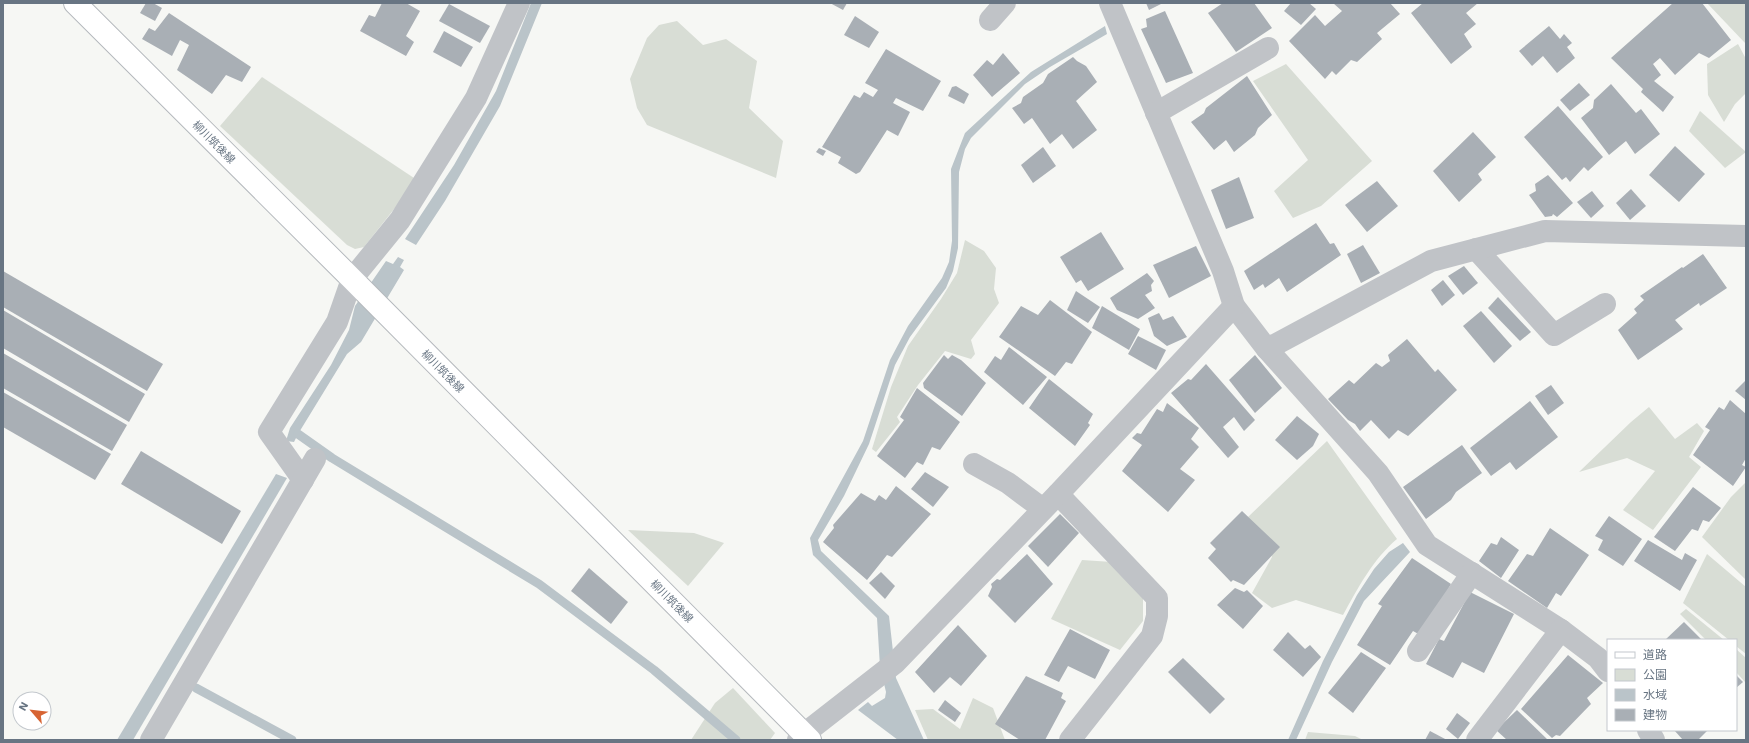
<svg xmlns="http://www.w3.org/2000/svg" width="1749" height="743" font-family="'Work Sans','Noto Sans JP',sans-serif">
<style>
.green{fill:#d8ddd5}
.water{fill:#bac4c9}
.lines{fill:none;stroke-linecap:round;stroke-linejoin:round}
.stream{stroke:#bac4c9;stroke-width:9}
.building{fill:#a9afb5}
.secondary-casing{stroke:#b5b9bd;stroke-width:24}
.minor{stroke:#c0c3c7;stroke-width:22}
.secondary{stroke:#fff;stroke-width:22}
.labels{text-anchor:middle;stroke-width:4;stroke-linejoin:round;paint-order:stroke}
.street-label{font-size:11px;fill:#687583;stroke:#fff}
</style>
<rect width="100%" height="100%" fill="#f6f7f4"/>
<!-- green -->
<g class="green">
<polygon points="1707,3 1746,3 1746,44"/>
<polygon points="677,21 703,45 726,39 757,61 749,108 783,141 776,178 647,125 637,108 630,79 647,38 659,25"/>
<polygon points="1738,44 1746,59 1746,93 1735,104 1724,122 1708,95 1707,64"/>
<polygon points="1286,64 1372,161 1321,206 1293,218 1274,191 1308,160 1253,81"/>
<polygon points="262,77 417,180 364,247 355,249 347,245 220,126"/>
<polygon points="1700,111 1746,152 1725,168 1689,131"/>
<polygon points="965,240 984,251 996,268 994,289 999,303 971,340 975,354 971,359 945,351 918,385 897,417 900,422 876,452 872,449 891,387 908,346 941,299 957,273"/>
<polygon points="1649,407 1675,439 1697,423 1704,431 1689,457 1701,467 1653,530 1623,510 1655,471 1627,458 1579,472 1631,422"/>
<path d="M 1327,441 L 1397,539 C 1373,559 1358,588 1343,615 L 1296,600 L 1272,608 L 1252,593 L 1272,557 L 1248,517 Z"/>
<polygon points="1746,482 1746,580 1702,537 1731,497"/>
<polygon points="628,530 694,533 724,543 688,586"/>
<polygon points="1707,554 1746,587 1746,654 1736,646 1736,640 1729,640 1683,603"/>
<polygon points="1082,560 1112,562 1143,598 1143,621 1120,650 1051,619"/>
<polygon points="1686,609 1724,640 1706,640 1680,614"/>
<polygon points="1736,649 1746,658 1745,682 1736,672"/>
<polygon points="733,688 775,733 770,740 691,740 715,703"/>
<polygon points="973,698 993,708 1005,740 928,740 915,710 933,709 960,729"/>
<polygon points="1308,732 1355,736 1363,740 1305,740"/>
</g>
<!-- water -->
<g class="water">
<polygon points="531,3 542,3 500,106 445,201 416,245 405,239 454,165 496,91"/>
<polygon points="1105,26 1107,34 1050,67 1025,84 971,138 965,149 959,172 958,248 953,271 946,288 910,337 895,365 869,444 844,496 818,540 821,551 889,616 896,678 924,740 898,740 858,710 868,702 872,706 885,698 886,692 880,667 877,618 813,555 810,538 863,441 890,360 908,326 942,278 949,262 952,241 951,169 965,133 1031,72"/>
<polygon points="398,257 404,260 400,267 404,270 361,342 347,354 298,434 294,442 286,441 290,428 331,365 349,330 355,306 386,261 393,264"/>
<polygon points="276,474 287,478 133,740 117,740"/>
<polygon points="1403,543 1410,552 1364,601 1332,662 1296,740 1288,740 1323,661 1357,595 1374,569 1389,552"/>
</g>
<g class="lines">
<!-- stream -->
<g class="stream">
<polyline points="298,434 332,458 539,584 654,670 736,740"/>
<polyline points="196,688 292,740"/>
</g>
</g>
<!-- building -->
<g class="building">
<polygon points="146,3 153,3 162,8 155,21 140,13"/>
<polygon points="382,3 406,3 420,11 406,36 414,42 406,56 360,31 369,15 375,17"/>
<polygon points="830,3 847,3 843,10"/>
<polygon points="1146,3 1163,3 1149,10"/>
<polygon points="1223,3 1254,3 1272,28 1236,52 1208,13"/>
<polygon points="1291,3 1309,3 1316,9 1301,25 1284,11"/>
<polygon points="1333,3 1390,3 1400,14 1377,33 1382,39 1357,62 1351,60 1336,75 1332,71 1325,79 1289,41 1315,15 1325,26 1342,11"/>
<polygon points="1423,3 1478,3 1466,13 1476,24 1464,34 1472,47 1451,64 1411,13"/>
<polygon points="1673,3 1702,3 1731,40 1709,58 1699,53 1675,75 1660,58 1653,64 1661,75 1654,81 1674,97 1663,112 1641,92 1643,89 1611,58"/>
<polygon points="449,4 490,26 480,43 439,21"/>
<polygon points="1165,11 1193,73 1166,83 1141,29 1147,27 1146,19"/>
<polygon points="169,13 251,67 242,82 226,75 212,94 177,70 189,45 180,40 172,56 142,39 149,28 155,31"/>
<polygon points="855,16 879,32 869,48 844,35"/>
<polygon points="1549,26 1560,39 1564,34 1572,43 1567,47 1575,58 1557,73 1543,56 1532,66 1519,51"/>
<polygon points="444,31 473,47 461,67 433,52"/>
<polygon points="886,49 941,81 923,111 896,98 893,103 910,112 898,136 887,130 860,172 856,174 838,163 841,157 822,147 854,95 860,98 864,92 873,97 878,90 865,83"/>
<polygon points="1003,53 1020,73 992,97 973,75 987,60 993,65"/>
<polygon points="1073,57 1077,61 1086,66 1097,82 1076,101 1097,130 1073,149 1062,134 1050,144 1032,118 1024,124 1012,108 1021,103 1023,97 1043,83 1048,74"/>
<polygon points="1247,76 1272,115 1258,128 1255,135 1234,152 1226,140 1214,150 1191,122 1204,113 1206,108"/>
<polygon points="1579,83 1590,95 1570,111 1560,100"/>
<polygon points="1611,84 1636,113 1641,109 1660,134 1635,154 1626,141 1609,155 1581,118 1593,108 1594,100"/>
<polygon points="956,86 969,94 964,104 948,96 952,87"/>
<polygon points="1558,106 1603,157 1588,171 1584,167 1570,182 1566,177 1562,180 1524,137"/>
<polygon points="1473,132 1496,157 1478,174 1482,180 1459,202 1433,171"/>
<polygon points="1675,146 1705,174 1679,202 1649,175"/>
<polygon points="1043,147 1056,166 1033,183 1021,165"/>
<polygon points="819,148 826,151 823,156 816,152"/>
<polygon points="1548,175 1573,203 1557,217 1553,214 1552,216 1545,217 1529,195 1536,191 1535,184"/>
<polygon points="1239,177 1254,218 1226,229 1211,190"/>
<polygon points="1377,181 1398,206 1367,232 1345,205"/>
<polygon points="1631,189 1646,206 1630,220 1616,203"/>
<polygon points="1592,191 1604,206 1591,218 1577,202"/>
<polygon points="1316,223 1330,244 1334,243 1341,255 1287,292 1279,278 1265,288 1263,284 1254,290 1244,271"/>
<polygon points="1101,232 1124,269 1088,291 1081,280 1076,283 1060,257"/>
<polygon points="1363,245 1380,273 1361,283 1347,254"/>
<polygon points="1196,246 1211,276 1169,298 1153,265"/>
<polygon points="1703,254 1727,288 1700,306 1699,303 1675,320 1683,329 1638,360 1618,330 1637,313 1634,309 1644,300 1640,296 1682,267 1683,268"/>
<polygon points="1464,266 1478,283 1463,295 1448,276"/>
<polygon points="3,271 163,364 147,391 3,307"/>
<polygon points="1147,273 1154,281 1151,285 1152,291 1145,295 1155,308 1138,319 1117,310 1110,298"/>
<polygon points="1443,280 1455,295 1442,306 1431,290"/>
<polygon points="1076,291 1100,307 1088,323 1067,310"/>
<polygon points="1498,297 1531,332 1520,341 1488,308"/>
<polygon points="1050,300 1092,332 1072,364 1066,362 1055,376 999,337 1021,306 1038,315"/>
<polygon points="1102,306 1140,329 1129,350 1092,328"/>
<polygon points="3,310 145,394 129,422 3,348"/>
<polygon points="1481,311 1512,346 1494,363 1463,326"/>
<polygon points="1159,313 1163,320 1173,316 1187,337 1167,346 1154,336 1148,318"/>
<polygon points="1138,336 1166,350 1156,370 1128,354"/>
<polygon points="1407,339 1435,372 1438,369 1457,390 1408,436 1398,430 1389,439 1371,420 1360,431 1355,424 1348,420 1328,399 1349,380 1354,384 1376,363 1382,367 1390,361 1388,355"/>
<polygon points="1009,347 1047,377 1023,405 984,372 995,356 1001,360"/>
<polygon points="3,353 127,425 112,451 3,388"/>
<polygon points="944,355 948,359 952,355 961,360 986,383 962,416 924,388 923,383"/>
<polygon points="1255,355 1282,388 1255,413 1229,380"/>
<polygon points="1206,364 1255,420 1244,431 1234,417 1223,427 1239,447 1228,458 1171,393 1188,379 1191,380"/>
<polygon points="1049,379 1093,414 1088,423 1090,425 1075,446 1029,408"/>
<polygon points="1746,380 1746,400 1735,391"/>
<polygon points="1551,385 1564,403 1548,415 1535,396"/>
<polygon points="917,388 960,422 940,450 932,447 923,465 917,462 905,478 877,456 904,420 900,417"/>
<polygon points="3,392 111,454 95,480 3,427"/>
<polygon points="1730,400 1746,414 1746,458 1742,465 1746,467 1733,486 1693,455 1710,430 1705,427 1719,407 1724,410"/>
<polygon points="1530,401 1558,437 1516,470 1510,462 1491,476 1470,448"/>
<polygon points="1167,403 1199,428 1191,439 1199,447 1180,469 1195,480 1168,512 1122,471 1142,445 1132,438 1137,433 1141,434 1157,409 1163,412"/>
<polygon points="1297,416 1319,434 1313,446 1297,460 1275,440"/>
<polygon points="1462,445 1482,473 1456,492 1451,500 1426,519 1403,487"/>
<polygon points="141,451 241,511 222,544 121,484"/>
<polygon points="925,472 949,487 933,507 911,489"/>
<polygon points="896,486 931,514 892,557 887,555 867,580 823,542 834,528 833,525 861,493 875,501 879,495 886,500"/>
<polygon points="1693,487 1721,508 1709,522 1703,520 1698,531 1692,529 1675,551 1654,537"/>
<polygon points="1242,511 1280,547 1244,585 1233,580 1231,582 1208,558 1216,549 1210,543"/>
<polygon points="1060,514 1079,533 1048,567 1028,546"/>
<polygon points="1609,516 1642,539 1623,566 1598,550 1603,540 1595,536"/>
<polygon points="1550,528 1589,555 1561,596 1556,593 1547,608 1508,581 1527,554 1533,556"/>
<polygon points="1501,537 1519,550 1501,578 1479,561 1491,543 1497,545"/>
<polygon points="1648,540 1682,560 1685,553 1697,560 1680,591 1634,561"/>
<polygon points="1027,554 1053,584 1015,623 988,596 992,587 991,584 997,579 1000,580"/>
<polygon points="1412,558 1451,584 1422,636 1413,631 1390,665 1357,645 1382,606 1378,604"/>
<polygon points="589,568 628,602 611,624 571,591"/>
<polygon points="881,572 895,586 885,599 869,583"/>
<polygon points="1235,588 1244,592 1247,590 1263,606 1243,629 1217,605"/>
<polygon points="1470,592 1514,614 1484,673 1462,662 1453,678 1426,664 1439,639 1444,641"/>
<polygon points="1684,622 1702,640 1665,640"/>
<polygon points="958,625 987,656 961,686 950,677 934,693 915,672"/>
<polygon points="1070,629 1110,650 1095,679 1068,666 1059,682 1044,675"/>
<polygon points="1288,632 1305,649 1310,645 1321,657 1303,677 1273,650"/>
<polygon points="1361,652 1386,668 1353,713 1328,693"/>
<polygon points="1568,655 1603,683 1587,698 1591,704 1560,736 1556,735 1552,738 1521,709"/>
<polygon points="1183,658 1225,699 1210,714 1168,672"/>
<polygon points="1736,675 1743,682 1736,688"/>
<polygon points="1026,676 1063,693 1061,698 1066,701 1045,740 1020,740 995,724"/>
<polygon points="945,700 961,713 955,722 938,710"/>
<polygon points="1517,710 1548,740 1507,740 1496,730"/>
<polygon points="1457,713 1470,723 1458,739 1446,729"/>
<polygon points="1674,730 1708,730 1698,740 1683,740"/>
<polygon points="1430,731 1447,740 1425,740"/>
</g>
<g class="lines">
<defs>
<polyline id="secondary" points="75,3 352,279 810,740"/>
</defs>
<!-- secondary casing -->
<use href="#secondary" class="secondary-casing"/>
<!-- minor -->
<g class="minor">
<polyline points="1110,3 1223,271 1234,306 1267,349 1378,473 1427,545 1561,630 1598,658 1608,671"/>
<polyline points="990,20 1005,3"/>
<polyline points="1156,113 1268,48"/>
<polyline points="1476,249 1554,335 1605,304"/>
<polyline points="1267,349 1431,261 1545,231 1746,236"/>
<polyline points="974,464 1008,483 1043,509"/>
<polyline points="303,480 269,432 337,322 352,279 400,220 476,98 519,3"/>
<polyline points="1058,494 1157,598 1157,616 1152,636 1070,740"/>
<polyline points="1418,651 1472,573"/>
<polyline points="1648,730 1654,740"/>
<polyline points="151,740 315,459"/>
<polyline points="798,740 804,734 895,663 1058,494 1234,306"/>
<polyline points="1477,740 1561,630"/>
</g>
<!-- secondary -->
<use href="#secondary" class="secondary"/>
</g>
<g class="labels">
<!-- street labels -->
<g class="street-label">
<text transform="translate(214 142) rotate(45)" y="4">柳川筑後線</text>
<text transform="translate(443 371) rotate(45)" y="4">柳川筑後線</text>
<text transform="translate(672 601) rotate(45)" y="4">柳川筑後線</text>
</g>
</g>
<!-- border -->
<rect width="1749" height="743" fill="none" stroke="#687583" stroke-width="8"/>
<!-- legend -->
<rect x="1607" y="639" width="130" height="92" fill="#ffffff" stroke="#c3c8cd"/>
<rect x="1615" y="652" width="20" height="6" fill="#ffffff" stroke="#c3c8cd"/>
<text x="1643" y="659" font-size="12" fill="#687583">道路</text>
<rect x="1615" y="669" width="20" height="12" fill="#d8ddd5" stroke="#c3c8cd"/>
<text x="1643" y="679" font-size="12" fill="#687583">公園</text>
<rect x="1615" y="689" width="20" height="12" fill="#bac4c9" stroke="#c3c8cd"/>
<text x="1643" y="699" font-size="12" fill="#687583">水域</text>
<rect x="1615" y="709" width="20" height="12" fill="#a9afb5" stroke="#c3c8cd"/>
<text x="1643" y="719" font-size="12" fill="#687583">建物</text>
<!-- north arrow -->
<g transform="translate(32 711) rotate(298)"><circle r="19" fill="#ffffff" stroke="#c3c8cd"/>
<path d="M0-3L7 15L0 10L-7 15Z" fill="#d76433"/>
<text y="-6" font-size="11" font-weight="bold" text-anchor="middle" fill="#687583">N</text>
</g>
</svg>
